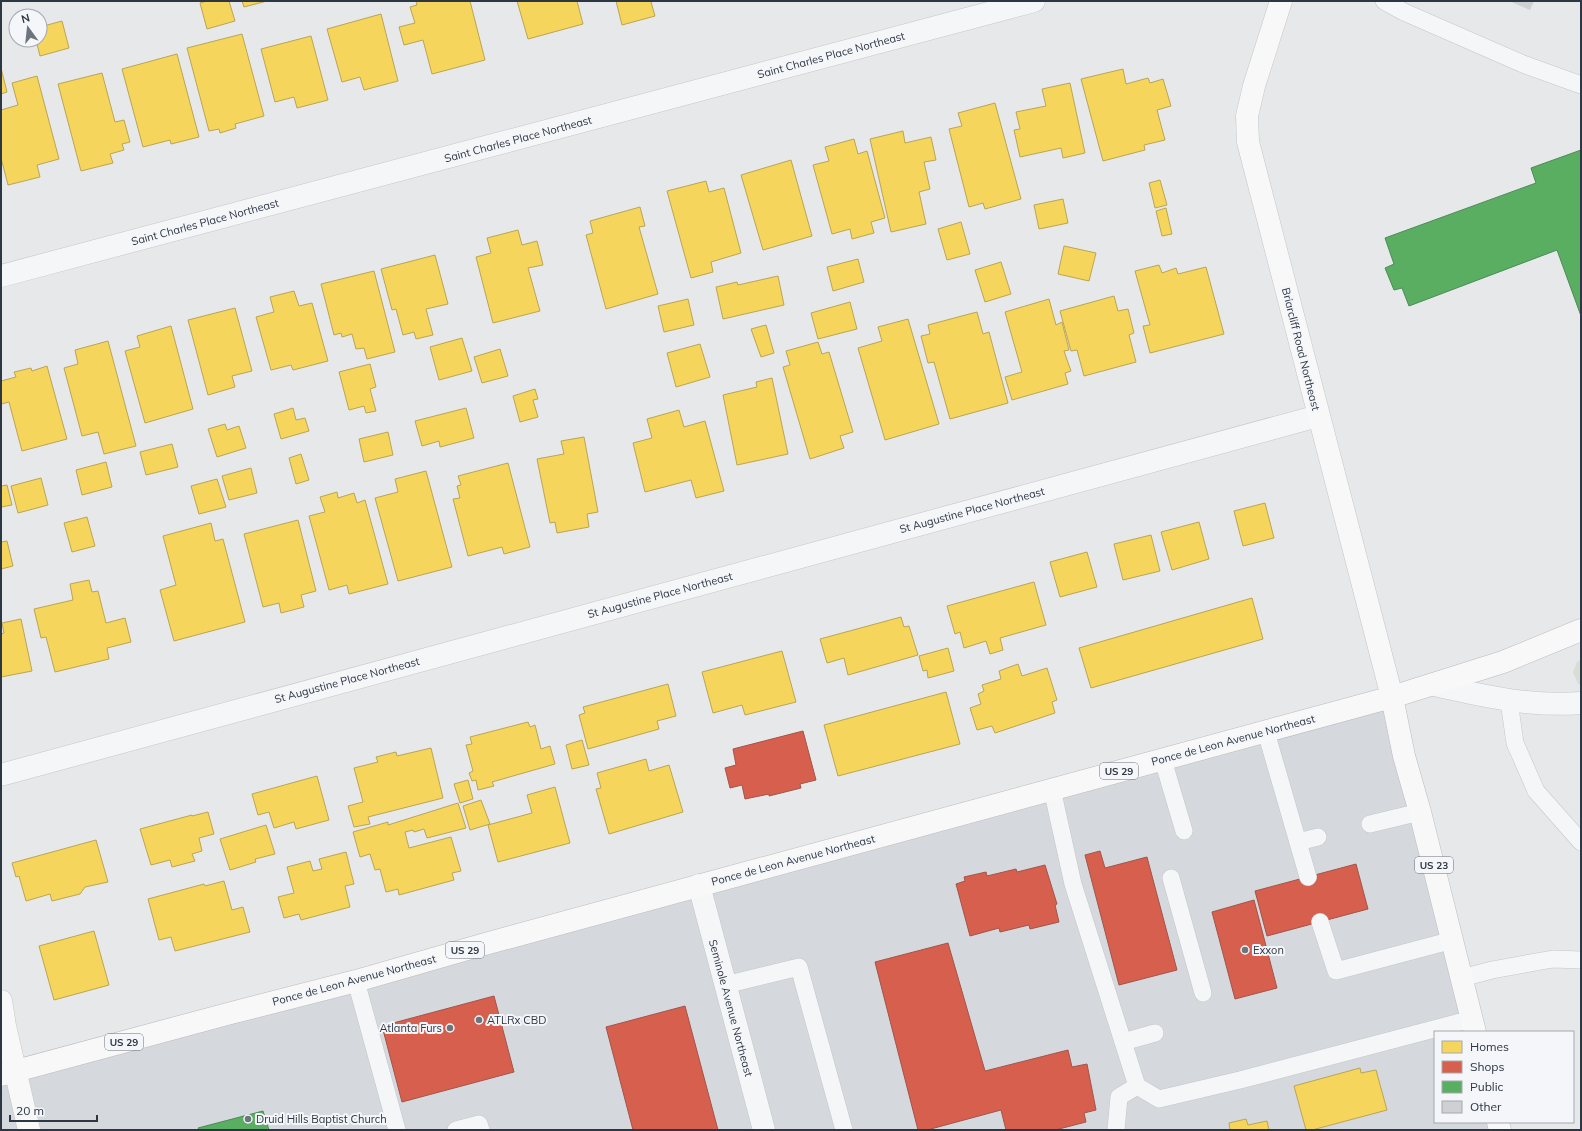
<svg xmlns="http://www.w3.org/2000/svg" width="1582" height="1131" font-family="Mulish,sans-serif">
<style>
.built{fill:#d5d8dd}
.green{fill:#d7ded6}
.homes{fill:#f6d55c;stroke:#baa554}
.shops{fill:#d6604d;stroke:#a3534a}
.public{fill:#5aae61;stroke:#4c8a58}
.building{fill:#ced0d2}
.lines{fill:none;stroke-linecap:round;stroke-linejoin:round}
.lane-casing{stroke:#c4c6c8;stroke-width:18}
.street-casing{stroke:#c4c6c8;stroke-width:23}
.secondary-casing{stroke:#c4c6c8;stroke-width:23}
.highway-casing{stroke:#b9bbbe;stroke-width:23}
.lane{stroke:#f5f6f7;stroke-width:17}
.street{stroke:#f5f6f7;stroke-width:22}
.secondary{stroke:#f8f8f8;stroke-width:22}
.highway{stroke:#f8f8f8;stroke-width:22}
.poi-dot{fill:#6e747d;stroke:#f4f6f9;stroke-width:1.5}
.labels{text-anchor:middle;stroke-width:4;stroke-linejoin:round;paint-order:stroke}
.shield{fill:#f4f6f9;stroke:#69707a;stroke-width:1}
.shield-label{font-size:10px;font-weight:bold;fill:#2d3643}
.street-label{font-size:11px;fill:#2d3643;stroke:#f4f6f9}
.poi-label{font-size:11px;fill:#2d3643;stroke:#f4f6f9;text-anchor:start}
</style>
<rect width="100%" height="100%" fill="#e6e8ea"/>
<!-- built -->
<polygon class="built" points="1388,694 1476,1032 1435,1032 1435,1122 1498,1122 1500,1130 1,1130 1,1010 16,1071"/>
<!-- green -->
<polygon class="green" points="1581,660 1581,685 1578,684 1573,672 1577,662"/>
<!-- homes -->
<g class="homes">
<polygon points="207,1 229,1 235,21 207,29 200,3"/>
<polygon points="242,1 267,1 244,7"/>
<polygon points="416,1 470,1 485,60 432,74 423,40 404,45 399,27 415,23 410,7 417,5"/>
<polygon points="517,1 577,1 583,24 528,39"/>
<polygon points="616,1 655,1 651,2 655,16 622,25"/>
<polygon points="381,14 398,81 364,90 360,77 342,82 327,29"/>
<polygon points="62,21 69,48 40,56 36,40 40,40 40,27"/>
<polygon points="242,34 264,116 235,124 236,128 220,133 219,129 209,131 187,48"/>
<polygon points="311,36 328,100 297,108 294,97 275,102 261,49"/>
<polygon points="177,54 199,137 171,144 170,140 143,147 122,69"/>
<polygon points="1,68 7,92 1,94"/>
<polygon points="1123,69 1126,84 1148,78 1150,83 1163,79 1171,106 1157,110 1165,140 1144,145 1145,150 1103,161 1081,79"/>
<polygon points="102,73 115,122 124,120 130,142 122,144 124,150 110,154 113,163 81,171 58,84"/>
<polygon points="37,76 59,159 37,165 40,177 8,185 1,158 1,110 18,105 12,83"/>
<polygon points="1070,83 1085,153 1063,158 1061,148 1020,157 1014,130 1020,129 1016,112 1046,106 1042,89"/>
<polygon points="995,103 1021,199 985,209 983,203 969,207 949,129 962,126 958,113"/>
<polygon points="903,131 905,143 931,137 936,160 924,162 930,189 919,192 926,224 891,232 870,139"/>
<polygon points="854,139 858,154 867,151 885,218 871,222 874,233 852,239 850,229 832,234 813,165 829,161 825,147"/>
<polygon points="791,160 812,236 763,250 741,175"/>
<polygon points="1160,180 1167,205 1155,208 1149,183"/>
<polygon points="706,181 709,192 724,188 741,253 711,262 713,272 691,278 667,191"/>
<polygon points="1063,199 1068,223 1039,229 1034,205"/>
<polygon points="640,207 645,226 639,227 658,294 606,309 586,235 593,233 590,221"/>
<polygon points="1166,208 1172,234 1162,236 1156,211"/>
<polygon points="961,222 970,254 947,260 938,229"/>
<polygon points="518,230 522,245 537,241 543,265 528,268 540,311 493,323 476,257 491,253 487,238"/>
<polygon points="1064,246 1096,253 1089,281 1058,274"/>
<polygon points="435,255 448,304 426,309 433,335 416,339 414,332 403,335 396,309 392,310 381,269"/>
<polygon points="858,259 864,282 833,291 827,267"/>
<polygon points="1001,262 1011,294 985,302 975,270"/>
<polygon points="1159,265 1162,273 1176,268 1178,274 1206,267 1224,334 1150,353 1143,326 1150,325 1135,271"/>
<polygon points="374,271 395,352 367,359 364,348 356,349 352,334 342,337 341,333 334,335 321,284"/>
<polygon points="778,276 784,305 723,319 716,287 737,282 738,285"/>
<polygon points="294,291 299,306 312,303 328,361 293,370 291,365 271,370 256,317 274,312 270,297"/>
<polygon points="1114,296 1118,311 1128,309 1134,333 1129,335 1136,362 1084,376 1077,350 1071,351 1060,311"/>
<polygon points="688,299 694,325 664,332 658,306"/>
<polygon points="1049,299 1056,325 1062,322 1069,350 1064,351 1071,371 1065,373 1068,384 1012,400 1005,377 1022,372 1005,312"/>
<polygon points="850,302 857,329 818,339 811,313"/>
<polygon points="235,308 252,371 232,376 235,387 208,395 188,320"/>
<polygon points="977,312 983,334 989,332 1008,403 950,419 934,362 928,363 921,336 930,334 928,325"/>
<polygon points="908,319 939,424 885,440 858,348 882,341 878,327"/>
<polygon points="766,325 774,353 761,357 751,329"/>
<polygon points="171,326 193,409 145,423 125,351 140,347 137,336"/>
<polygon points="462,338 472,371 439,380 430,347"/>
<polygon points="108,341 136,446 104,454 98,432 82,436 64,368 78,364 75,350"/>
<polygon points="818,342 822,354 829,352 853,432 840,436 844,448 810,459 783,367 790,365 786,351"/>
<polygon points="700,344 710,377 676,387 667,353"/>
<polygon points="500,349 508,376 482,383 474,357"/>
<polygon points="370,364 376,387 370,389 376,411 366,413 364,406 349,410 339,372"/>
<polygon points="47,366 67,439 22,451 9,402 1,404 1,381 16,377 14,372 31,368 32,371"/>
<polygon points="772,378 788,454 737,465 723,395 757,387 756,382"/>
<polygon points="535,389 538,399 533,400 538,417 520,422 513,396"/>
<polygon points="293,408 296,420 305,418 309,431 281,439 274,414"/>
<polygon points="466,408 474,438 440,447 439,441 422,446 415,421"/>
<polygon points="679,410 684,427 705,421 724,491 696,498 691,480 645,492 633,443 652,438 647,419"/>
<polygon points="225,424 227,430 239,426 246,448 217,457 208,429"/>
<polygon points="388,432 393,455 364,462 359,439"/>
<polygon points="584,437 598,512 587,514 589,527 557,533 555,522 550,523 537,459 564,454 561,441"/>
<polygon points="172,444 178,467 146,475 140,452"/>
<polygon points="301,454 309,480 296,484 289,458"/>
<polygon points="106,462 112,487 82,495 76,470"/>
<polygon points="508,463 530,547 504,554 502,547 468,556 453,499 460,498 457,486 461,485 458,476"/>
<polygon points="251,468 257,493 229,500 222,476"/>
<polygon points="426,471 452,567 398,581 375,498 398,492 395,479"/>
<polygon points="41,478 48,505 18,513 11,486"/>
<polygon points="217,479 226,507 199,514 191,486"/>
<polygon points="7,485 12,505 1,507 1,486"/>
<polygon points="337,492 338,498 354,493 357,503 365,500 388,584 349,594 347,585 329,590 309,516 325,512 320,497"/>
<polygon points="1265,503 1274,538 1243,546 1234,511"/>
<polygon points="87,517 95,546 72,552 64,523"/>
<polygon points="298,520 316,591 301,595 304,607 281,613 279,603 263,607 244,534"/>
<polygon points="1199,522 1209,559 1172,570 1161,532"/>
<polygon points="211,523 215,541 223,539 245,622 174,641 160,590 176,585 163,536"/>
<polygon points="1151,535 1160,571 1123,580 1114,544"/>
<polygon points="7,541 13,566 1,569 1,542"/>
<polygon points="1087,552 1097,587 1060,597 1050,562"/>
<polygon points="89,580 92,592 98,591 106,623 125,618 131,642 107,648 109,659 55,672 46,637 41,638 34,609 73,600 70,584"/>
<polygon points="1034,582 1046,625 1000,638 1003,650 990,654 986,641 964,648 960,632 955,634 947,606"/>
<polygon points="1252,598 1263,639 1091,688 1079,648"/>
<polygon points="901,617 904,627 909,626 918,655 848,675 844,658 827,663 820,639"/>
<polygon points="21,619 32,671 1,677 1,634 4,633 2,623"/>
<polygon points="948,648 954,671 928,678 927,670 923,671 919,656"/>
<polygon points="782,651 796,702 745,715 742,705 713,713 702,672"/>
<polygon points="1018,664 1022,676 1047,668 1057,700 1052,702 1055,713 995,733 992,726 977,730 970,708 981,704 978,694 984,691 982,685 1001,679 999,671"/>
<polygon points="668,684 676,716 657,721 659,729 588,749 579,715 585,713 583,707"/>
<polygon points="946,692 960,744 838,776 824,725"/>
<polygon points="528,722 530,727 535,725 541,749 550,746 555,764 492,782 494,786 478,790 476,780 472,781 469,773 473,771 466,745 472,744 470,737"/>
<polygon points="582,740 589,765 572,769 566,745"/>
<polygon points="431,748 443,798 368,817 370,824 354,827 348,806 363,802 354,768 378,762 376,757 396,752 397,756"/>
<polygon points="646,759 649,771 669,765 683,812 609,834 596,789 601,788 597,773"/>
<polygon points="317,776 329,820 296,829 294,822 274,828 269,812 258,815 252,794"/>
<polygon points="468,780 473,799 460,803 454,784"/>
<polygon points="555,787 570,843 498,862 488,825 532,813 527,795"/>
<polygon points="481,800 490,824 470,830 463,806"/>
<polygon points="458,803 466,828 427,838 424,829 414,832 413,830 405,832 409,848 451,837 461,871 452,873 454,880 399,895 398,889 386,892 380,869 375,870 370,854 360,857 353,832 388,822 388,825"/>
<polygon points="208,812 214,834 199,838 202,851 192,854 195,861 172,867 170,860 151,865 140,829 192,815 192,816"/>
<polygon points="266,825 275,854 255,859 256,862 230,870 220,839"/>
<polygon points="96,840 108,882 85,887 80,894 52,901 50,894 26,901 19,876 16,877 12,863"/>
<polygon points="346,852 354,884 345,886 350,907 301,920 299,914 284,918 278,897 294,893 287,867 310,861 313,871 322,869 319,859"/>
<polygon points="224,881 232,910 243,907 250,932 175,951 171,937 159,940 148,899 204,884 205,886"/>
<polygon points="94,931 109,985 54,1000 39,946"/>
<polygon points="1360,1068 1361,1073 1376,1070 1387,1110 1312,1130 1306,1130 1294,1086"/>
<polygon points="1246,1119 1248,1125 1267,1121 1269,1130 1230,1130 1229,1123"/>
</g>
<!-- shops -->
<g class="shops">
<polygon points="803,731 816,780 800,784 801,788 769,796 769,794 745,799 742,785 730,788 725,768 736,765 733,749"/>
<polygon points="1100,851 1105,868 1147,857 1177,970 1119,985 1085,855"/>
<polygon points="1356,864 1368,909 1267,936 1255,891"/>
<polygon points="1045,865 1057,904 1055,905 1059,922 1030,929 1029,925 1000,932 999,928 970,936 956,884 965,881 964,877 986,872 987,876 1016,869 1017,872"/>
<polygon points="1254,900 1277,988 1235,999 1212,912"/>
<polygon points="948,943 985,1071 1068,1050 1072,1067 1087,1064 1096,1110 1084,1113 1086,1122 1055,1130 1006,1130 1001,1110 927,1130 918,1130 875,962"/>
<polygon points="494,996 514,1072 402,1102 382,1026"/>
<polygon points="685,1006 718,1130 633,1130 606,1027"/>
</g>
<!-- public -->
<g class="public">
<polygon points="1581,150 1581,316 1557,250 1409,306 1402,288 1394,290 1385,268 1394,264 1385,238 1536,183 1531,168"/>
<polygon points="263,1111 269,1130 199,1130 198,1128"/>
</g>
<!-- building -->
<polygon class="building" points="1509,1 1534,1 1530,10"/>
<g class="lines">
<defs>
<g id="lane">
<polyline points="1384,1 1404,12 1523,64 1581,85"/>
<polyline points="1509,701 1515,743 1536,791 1581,842"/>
<polyline points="1266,732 1308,877"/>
<polyline points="1163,760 1184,831"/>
<polyline points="1052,789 1073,884 1137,1086 1159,1099 1240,1080 1472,1019"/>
<polyline points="1370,824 1420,812"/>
<polyline points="1298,842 1318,837"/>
<polyline points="1171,878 1203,993"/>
<polyline points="1320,922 1336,971 1453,940"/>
<polyline points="1462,978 1492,970 1553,959 1581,960"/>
<polyline points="356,981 397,1130"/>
<polyline points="725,985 799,967 844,1130"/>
<polyline points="1123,1042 1155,1033"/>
<polyline points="456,1130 479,1124 481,1130"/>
<polyline points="1116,1130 1119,1097 1137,1086"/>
</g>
<g id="street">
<polyline points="1,276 1034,1"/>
<path d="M 1434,685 C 1484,696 1529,707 1581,703"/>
<polyline points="1,775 1318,416"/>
<polyline points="699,885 764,1130"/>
</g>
<g id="secondary">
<polyline points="1281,1 1254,86 1247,116 1248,142 1392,697"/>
<polyline points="1,1001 5,1026 29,1130"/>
</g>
<g id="highway">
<polyline points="1392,697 1404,756 1420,812 1475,1032"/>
<polyline points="1,1075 231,1013 356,981 485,944 1392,697 1503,662 1581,630"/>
<polyline points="1498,1122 1500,1130"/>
</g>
</defs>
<!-- lane casing -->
<use href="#lane" class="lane-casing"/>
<!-- street casing -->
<use href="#street" class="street-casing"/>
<!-- secondary casing -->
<use href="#secondary" class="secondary-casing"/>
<!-- highway casing -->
<use href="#highway" class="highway-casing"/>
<!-- lane -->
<use href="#lane" class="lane"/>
<!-- street -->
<use href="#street" class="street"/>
<!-- secondary -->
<use href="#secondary" class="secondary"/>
<!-- highway -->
<use href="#highway" class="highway"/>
</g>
<!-- markers -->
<g class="poi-dot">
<circle cx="1245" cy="950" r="4"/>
<circle cx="479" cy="1020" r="4"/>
<circle cx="450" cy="1028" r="4"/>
<circle cx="248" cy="1119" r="4"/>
</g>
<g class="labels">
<!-- shield labels -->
<g class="shield">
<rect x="1100" y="763" width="38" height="16" rx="3"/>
<rect x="1415" y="857" width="38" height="16" rx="3"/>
<rect x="446" y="942" width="38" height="16" rx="3"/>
<rect x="105" y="1034" width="38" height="16" rx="3"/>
</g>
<g class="shield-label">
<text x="1119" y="775">US 29</text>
<text x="1434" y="869">US 23</text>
<text x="465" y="954">US 29</text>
<text x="124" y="1046">US 29</text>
</g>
<!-- street labels -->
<g class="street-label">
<text transform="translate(831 55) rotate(-15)" y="4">Saint Charles Place Northeast</text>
<text transform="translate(518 139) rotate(-15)" y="4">Saint Charles Place Northeast</text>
<text transform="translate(205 222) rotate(-15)" y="4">Saint Charles Place Northeast</text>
<text transform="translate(1301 349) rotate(76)" y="4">Briarcliff Road Northeast</text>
<text transform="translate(972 510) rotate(-15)" y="4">St Augustine Place Northeast</text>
<text transform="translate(660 595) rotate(-15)" y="4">St Augustine Place Northeast</text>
<text transform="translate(347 680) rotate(-15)" y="4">St Augustine Place Northeast</text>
<text transform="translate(1233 740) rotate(-15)" y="4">Ponce de Leon Avenue Northeast</text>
<text transform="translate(793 860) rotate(-15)" y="4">Ponce de Leon Avenue Northeast</text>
<text transform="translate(354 980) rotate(-15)" y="4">Ponce de Leon Avenue Northeast</text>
<text transform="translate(731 1008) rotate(75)" y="4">Seminole Avenue Northeast</text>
</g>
<!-- poi labels -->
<g class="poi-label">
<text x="1253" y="954">Exxon</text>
<text x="487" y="1024">ATLRx CBD</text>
<text x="442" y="1032" text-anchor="end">Atlanta Furs</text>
<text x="256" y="1123">Druid Hills Baptist Church</text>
</g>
</g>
<!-- border -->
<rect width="1582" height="1131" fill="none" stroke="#2d3643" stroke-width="4"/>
<!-- legend -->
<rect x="1434" y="1031" width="140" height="92" fill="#f4f6f9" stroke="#a4a9b0"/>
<rect x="1442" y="1041" width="20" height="12" fill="#f6d55c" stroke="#a4a9b0"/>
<text x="1470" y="1051" font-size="12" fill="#2d3643">Homes</text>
<rect x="1442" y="1061" width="20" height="12" fill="#d6604d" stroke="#a4a9b0"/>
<text x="1470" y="1071" font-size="12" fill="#2d3643">Shops</text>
<rect x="1442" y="1081" width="20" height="12" fill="#5aae61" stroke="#a4a9b0"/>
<text x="1470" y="1091" font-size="12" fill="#2d3643">Public</text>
<rect x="1442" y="1101" width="20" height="12" fill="#ced0d2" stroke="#a4a9b0"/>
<text x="1470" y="1111" font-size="12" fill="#2d3643">Other</text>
<!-- north arrow -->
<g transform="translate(28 28) rotate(345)"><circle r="19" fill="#f4f6f9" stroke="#a4a9b0"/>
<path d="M0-3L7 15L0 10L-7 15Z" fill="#6e747d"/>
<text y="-6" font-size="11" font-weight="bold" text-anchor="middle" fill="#2d3643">N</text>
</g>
<!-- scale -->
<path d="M10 1115v6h87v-6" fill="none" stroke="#2d3643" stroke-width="2"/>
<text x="16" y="1115" font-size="12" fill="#2d3643" stroke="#f4f6f9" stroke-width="3" paint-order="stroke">20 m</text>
</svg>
